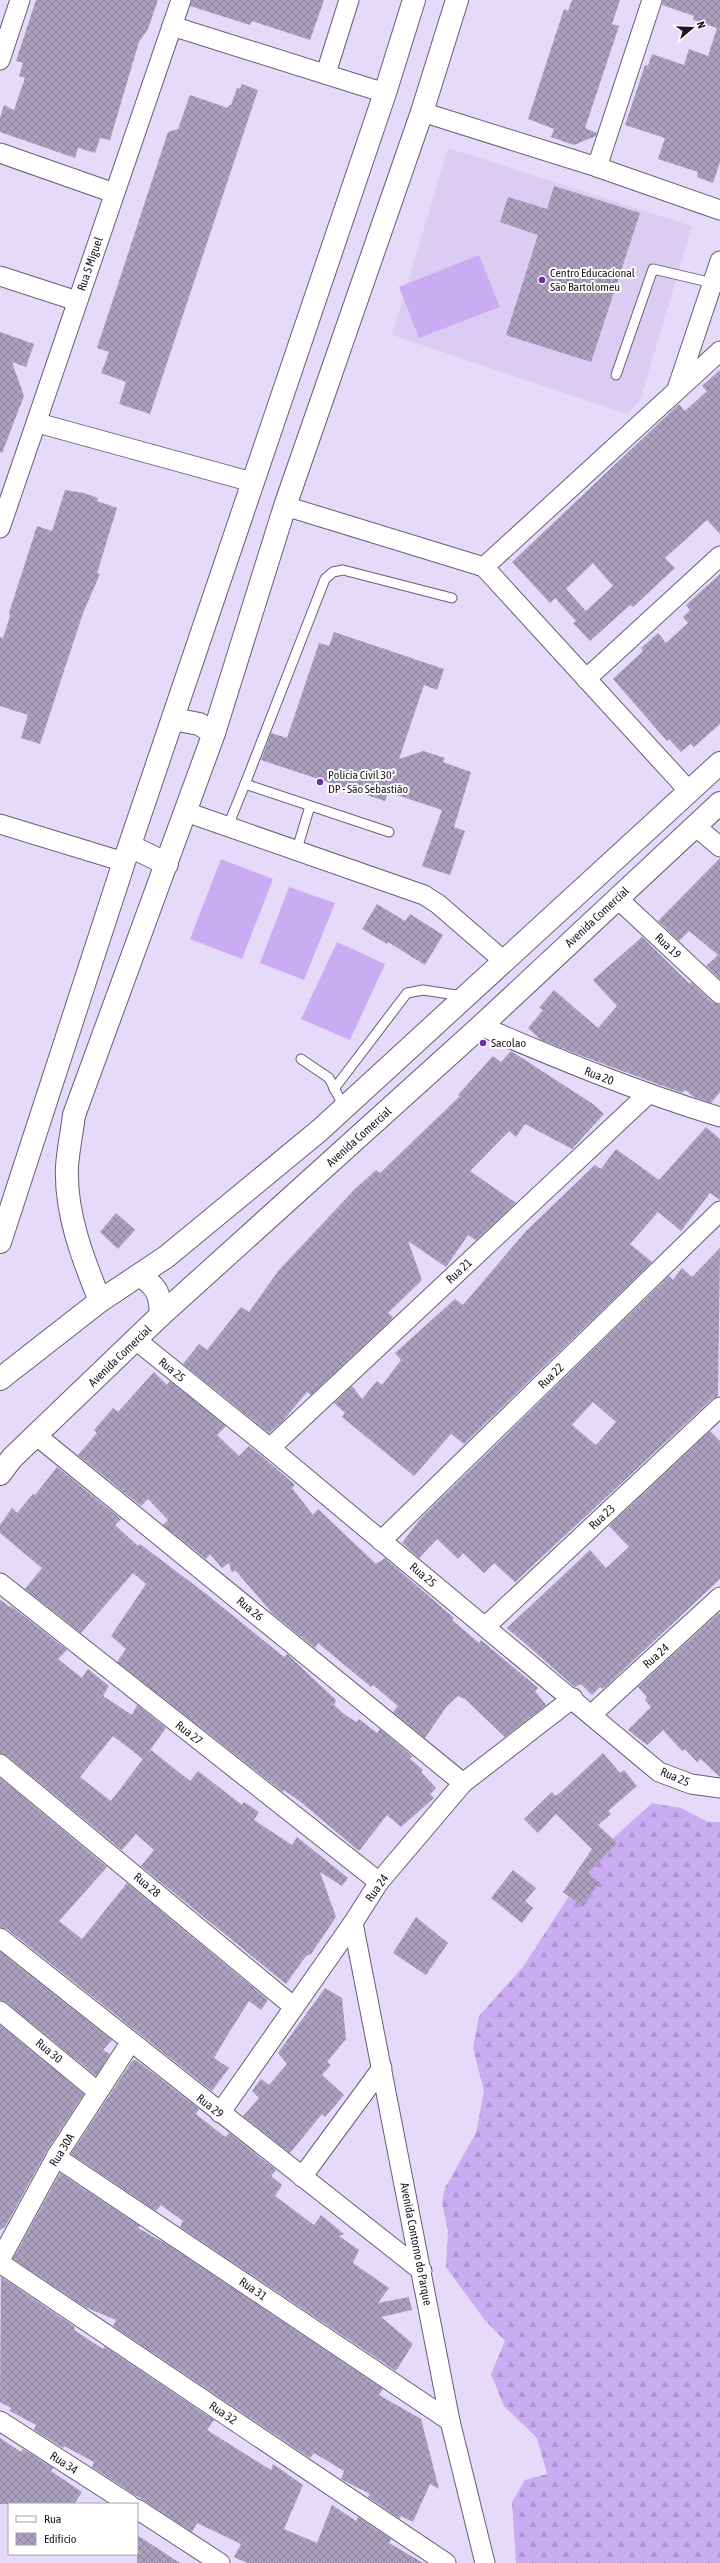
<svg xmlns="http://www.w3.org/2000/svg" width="720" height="2563" font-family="'Asap Condensed',sans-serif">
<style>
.built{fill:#dbccf3}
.grass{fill:#c9acf2}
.forest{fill:url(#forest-firs)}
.building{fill:url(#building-cross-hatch);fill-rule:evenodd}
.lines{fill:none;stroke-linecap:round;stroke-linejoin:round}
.service-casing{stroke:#685d78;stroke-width:11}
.minor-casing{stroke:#685d78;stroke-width:21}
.tertiary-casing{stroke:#685d78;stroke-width:24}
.service{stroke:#fff;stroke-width:9}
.minor{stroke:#fff;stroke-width:19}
.tertiary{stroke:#fff;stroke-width:22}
.poi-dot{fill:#6c30a6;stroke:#fff;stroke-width:1.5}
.labels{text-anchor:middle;stroke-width:4;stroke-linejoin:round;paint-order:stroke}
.street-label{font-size:12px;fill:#1c1722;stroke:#fff}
.poi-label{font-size:12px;fill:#1c1722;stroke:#fff;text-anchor:start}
</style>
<defs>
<pattern id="forest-firs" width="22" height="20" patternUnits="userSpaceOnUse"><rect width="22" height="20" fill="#c9acf2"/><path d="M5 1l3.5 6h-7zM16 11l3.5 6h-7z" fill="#ac93cf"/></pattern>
<pattern id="building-cross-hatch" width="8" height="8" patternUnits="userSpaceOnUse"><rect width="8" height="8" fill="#aba0be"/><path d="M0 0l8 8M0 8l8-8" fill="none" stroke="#8a819a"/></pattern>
</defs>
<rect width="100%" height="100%" fill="#e6dafa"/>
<!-- built -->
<polygon class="built" points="448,148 692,226 640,401 627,414 392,335"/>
<!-- grass -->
<g class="grass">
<polygon points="479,255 500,307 419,338 399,287"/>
<polygon points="221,859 273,879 242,959 190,939"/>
<polygon points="289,887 335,903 304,980 260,963"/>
<polygon points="337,942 385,964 350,1040 301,1019"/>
</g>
<!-- forest -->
<polygon class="forest" points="652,1803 681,1808 708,1822 720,1822 720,2563 516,2563 512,2502 525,2480 547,2474 537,2438 504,2406 491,2374 505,2341 484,2319 446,2267 448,2231 442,2203 445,2188 476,2133 484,2091 473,2048 479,2016 523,1967 597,1853"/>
<!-- building -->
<g class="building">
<polygon points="36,0 158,0 148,29 139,42 110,140 100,138 95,153 78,148 75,158 0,132 0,118 4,105 14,110 25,78 19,76 23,63 16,61"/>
<polygon points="192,0 324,0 310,40 252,21 250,25 190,6"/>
<polygon points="572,0 620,0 612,24 619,26 585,128 597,133 596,136 574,145 551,137 554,129 528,119 564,9 568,11"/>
<polygon points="663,0 720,0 720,162 713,183 697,177 698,172 658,159 665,138 625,125 645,65 648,66 652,54 684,65 689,49 708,56 717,28 693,20 694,16 662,5"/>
<polygon points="242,84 258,90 150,414 119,404 126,382 101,373 109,352 97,348 168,132 178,129 190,95 228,108 229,105 231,105 237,88 240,89"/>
<polygon points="554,186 640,213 591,362 506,335 538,235 500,222 508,197 547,209"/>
<polygon points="0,332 34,344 26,367 12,362 24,396 2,453 0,452"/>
<path d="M 720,370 L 720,534 L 707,520 L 665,558 L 675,568 L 633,607 L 630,605 L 590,641 L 573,623 L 576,621 L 555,598 L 550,603 L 512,562 L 679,404 L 685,411 L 707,391 L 702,386 ZM 593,563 L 613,586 L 586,611 L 566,589 Z"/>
<polygon points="65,490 84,493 98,498 97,501 117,508 97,573 100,574 83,613 40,744 21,738 28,715 0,706 0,637 3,638 10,616 9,613 37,526 52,531"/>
<polygon points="720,574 720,724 694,747 690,744 681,752 669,739 667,741 613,679 643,651 641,648 658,633 666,643 688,623 683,617 690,610 686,605"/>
<polygon points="334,632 444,669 437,690 424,685 399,759 423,751 445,758 443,762 471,772 454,827 465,831 450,875 422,866 442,810 388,792 385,801 261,760 271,733 287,738 319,643 329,646"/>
<polygon points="720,858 720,979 706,966 718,955 689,931 679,941 658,921"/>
<polygon points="377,904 405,921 410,914 443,935 425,965 388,942 387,944 362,929"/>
<polygon points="642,937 690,984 691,982 712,1002 720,1005 720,1092 711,1103 694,1097 685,1090 682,1093 574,1053 541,1040 528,1028 543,1010 539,1008 554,990 598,1028 617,1006 593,980"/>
<polygon points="511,1051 593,1104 604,1114 572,1149 525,1124 516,1137 509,1131 470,1171 516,1203 476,1240 468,1235 446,1267 408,1241 422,1280 388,1313 393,1317 391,1320 311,1395 307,1392 282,1422 269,1433 183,1364 199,1344 207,1350 241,1307 249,1312 279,1270 355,1189 376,1170 380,1173 460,1096 458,1095 493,1056 501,1062"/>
<polygon points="706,1127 720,1139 720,1200 710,1193 681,1231 658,1212 630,1244 652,1262 464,1444 451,1434 414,1476 342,1417 345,1413 334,1403 352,1386 362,1399 377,1381 382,1385 401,1360 395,1353 455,1299 463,1305 526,1231 595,1165 601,1169 616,1149 659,1180"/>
<polygon points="116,1213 135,1230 118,1249 100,1232"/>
<path d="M 720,1248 L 718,1396 L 712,1399 L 515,1582 L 494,1563 L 484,1573 L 463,1553 L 458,1559 L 437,1539 L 419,1558 L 402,1543 L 421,1518 L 669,1276 L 673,1280 L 682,1268 L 692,1277 ZM 593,1402 L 616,1422 L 596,1445 L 572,1425 Z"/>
<polygon points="154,1372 167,1385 170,1381 226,1426 217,1435 239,1456 249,1446 264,1458 295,1485 292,1488 313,1515 318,1509 376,1564 385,1558 454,1618 452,1620 479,1643 481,1640 538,1688 535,1691 546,1705 505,1737 465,1699 458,1696 447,1706 425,1738 393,1712 398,1706 373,1685 371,1687 318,1643 315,1648 273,1614 235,1570 232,1573 229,1563 222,1568 210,1554 206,1559 163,1525 168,1520 148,1499 141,1506 78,1455 97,1433 94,1430 113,1408 118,1412"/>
<polygon points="710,1431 720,1441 720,1579 603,1689 600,1687 592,1695 581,1684 575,1687 507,1628 590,1550 606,1568 629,1547 609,1526"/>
<polygon points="57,1467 121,1519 115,1525 138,1546 140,1544 205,1593 284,1657 287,1654 336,1700 334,1705 344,1714 356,1722 359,1719 377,1733 380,1729 412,1756 410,1759 423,1770 421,1772 436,1788 430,1794 434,1798 401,1827 387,1815 359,1851 302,1803 284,1790 283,1792 117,1662 126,1649 111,1636 146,1584 133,1573 81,1633 25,1589 42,1568 0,1533 0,1525 12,1508 17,1513 33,1494 35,1495"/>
<path d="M 0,1600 L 10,1607 L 11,1606 L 67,1650 L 58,1659 L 82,1678 L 88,1669 L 109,1686 L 103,1696 L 132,1715 L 137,1705 L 166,1728 L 147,1754 L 151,1750 L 190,1781 L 198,1771 L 242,1805 L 244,1802 L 259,1812 L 254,1820 L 292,1845 L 297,1837 L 348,1878 L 342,1886 L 320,1872 L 336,1917 L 311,1954 L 306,1956 L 286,1984 L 141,1866 L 154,1850 L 136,1834 L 122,1850 L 7,1756 L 0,1753 ZM 113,1736 L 143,1759 L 111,1801 L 80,1777 Z"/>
<polygon points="719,1613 720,1614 720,1777 701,1759 697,1762 685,1749 682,1751 663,1730 647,1745 628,1730 651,1707 645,1700 647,1697 638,1687"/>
<polygon points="603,1753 620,1773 624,1770 637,1786 608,1811 611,1814 598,1825 617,1843 587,1874 599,1882 583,1907 563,1892 592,1849 556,1814 538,1833 524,1819 552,1792 555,1796 560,1793"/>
<polygon points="0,1778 107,1867 59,1921 82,1939 127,1883 268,2000 261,2010 249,2001 230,2031 214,2058 229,2068 212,2091 7,1929 0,1927"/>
<polygon points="513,1870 536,1888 525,1901 533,1908 522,1923 491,1898"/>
<polygon points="416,1917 448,1943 426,1975 393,1953"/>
<polygon points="0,1952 112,2040 103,2050 110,2054 96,2076 7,2003 0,2000"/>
<polygon points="325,1988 342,1998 346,2039 327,2062 331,2065 322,2075 344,2095 325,2117 322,2114 290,2153 243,2116 259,2098 252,2091 261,2079 269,2085 287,2064 278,2053"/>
<polygon points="0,2025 84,2094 46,2152 5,2227 0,2230"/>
<polygon points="136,2060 199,2109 196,2114 225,2137 229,2133 276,2170 271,2176 282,2185 275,2196 314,2225 321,2215 344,2234 339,2236 359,2250 353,2263 389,2288 378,2303 409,2297 412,2310 381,2317 413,2344 396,2371 180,2227 183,2221 161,2205 156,2211 71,2154 132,2061"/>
<polygon points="60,2173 140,2226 138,2228 170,2246 383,2389 379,2395 421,2419 439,2489 430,2484 413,2522 401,2516 400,2519 368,2497 370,2494 341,2479 344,2471 314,2453 310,2458 113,2326 116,2320 85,2307 13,2259"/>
<polygon points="1,2277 75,2327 74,2330 103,2349 104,2346 214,2420 207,2430 271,2470 273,2464 303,2485 284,2529 317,2543 332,2505 356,2521 358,2517 391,2539 389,2543 423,2563 247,2563 234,2557 241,2544 197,2523 192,2532 92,2467 94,2462 64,2446 63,2448 34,2430 36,2425 10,2411 11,2408 0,2402"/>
<polygon points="0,2438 21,2452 23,2449 53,2468 51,2471 82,2492 74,2504 0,2504"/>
<polygon points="137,2535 180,2563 137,2563"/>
</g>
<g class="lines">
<defs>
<g id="service">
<polyline points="616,375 653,269 713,283"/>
<polyline points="245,784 325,579 333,572 343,570 452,598"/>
<polyline points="228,826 245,784 389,832"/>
<polyline points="297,849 310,806"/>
<polyline points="301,1059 329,1078 344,1107"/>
<polyline points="334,1089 407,993 423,990 463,996"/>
</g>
<g id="minor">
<polyline points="172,26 385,93"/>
<polyline points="0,60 20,0"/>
<polyline points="326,73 349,0"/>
<polyline points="422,112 597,167 720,210"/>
<polyline points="0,153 114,193"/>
<polyline points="597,167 652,0"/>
<polyline points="0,276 77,301"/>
<polyline points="677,389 720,261"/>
<polyline points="38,423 252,482"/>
<polyline points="285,506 484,567 689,791"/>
<polyline points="0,528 181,0"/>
<polyline points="484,567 720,351"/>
<polyline points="586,679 720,556"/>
<polyline points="186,812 424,895 438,904 505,962"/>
<polyline points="0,824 124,862"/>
<polyline points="695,826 720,847"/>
<polyline points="617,898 720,994"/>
<path d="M 481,1026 C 560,1060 638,1092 720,1117"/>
<polyline points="136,1340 270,1448 659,1772 691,1784 720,1788"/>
<polyline points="37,1436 463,1783"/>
<polyline points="270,1448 648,1094"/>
<polyline points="381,1541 720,1211"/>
<polyline points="0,1583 379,1882"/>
<polyline points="485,1627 720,1407"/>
<polyline points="591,1715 720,1597"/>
<polyline points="0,1764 294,2007"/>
<polyline points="353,1923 450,2421 485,2563"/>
<polyline points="0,1938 422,2271"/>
<polyline points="0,2011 98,2092"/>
<polyline points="220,2113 353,1923 379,1882 463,1783 573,1698"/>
<polyline points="56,2157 450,2421"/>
<polyline points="302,2177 382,2068"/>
<polyline points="0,2260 56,2157 130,2043"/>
<polyline points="0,2263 446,2563"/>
<polyline points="0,2421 129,2504"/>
<polyline points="137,2509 220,2563"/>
</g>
<g id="tertiary">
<polyline points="173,719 199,724 214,733"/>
<polyline points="130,846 167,864"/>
<polyline points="0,1242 124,862 385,93 414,0"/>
<path d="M 140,1275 C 158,1288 160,1294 161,1315"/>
<path d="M 100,1301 C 83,1259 65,1213 67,1167 C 68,1150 72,1132 74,1115 L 214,733 L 285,506 L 422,112 L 457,0"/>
<polyline points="0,1379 100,1301 166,1257 320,1130 720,763"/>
<polyline points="0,1474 12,1458 161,1315 481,1026 720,803"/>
</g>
</defs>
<!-- service casing -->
<use href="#service" class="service-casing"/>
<!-- minor casing -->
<use href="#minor" class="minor-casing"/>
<!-- tertiary casing -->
<use href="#tertiary" class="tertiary-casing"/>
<!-- service -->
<use href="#service" class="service"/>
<!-- minor -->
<use href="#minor" class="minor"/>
<!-- tertiary -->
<use href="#tertiary" class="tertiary"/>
</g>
<!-- markers -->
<g class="poi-dot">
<circle cx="542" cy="280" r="4"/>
<circle cx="320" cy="782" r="4"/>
<circle cx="483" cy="1043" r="4"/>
</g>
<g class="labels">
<!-- street labels -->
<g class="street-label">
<text transform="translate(90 264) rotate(-71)" y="4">Rua S Miguel</text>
<text transform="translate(597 917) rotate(-43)" y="4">Avenida Comercial</text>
<text transform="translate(668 946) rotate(43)" y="4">Rua 19</text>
<text transform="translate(599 1076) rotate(21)" y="4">Rua 20</text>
<text transform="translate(359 1137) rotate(-42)" y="4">Avenida Comercial</text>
<text transform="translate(459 1271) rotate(-43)" y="4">Rua 21</text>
<text transform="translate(120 1356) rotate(-44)" y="4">Avenida Comercial</text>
<text transform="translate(172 1370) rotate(39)" y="4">Rua 25</text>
<text transform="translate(551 1376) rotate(-44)" y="4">Rua 22</text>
<text transform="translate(602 1517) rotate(-43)" y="4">Rua 23</text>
<text transform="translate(423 1575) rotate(40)" y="4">Rua 25</text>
<text transform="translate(250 1609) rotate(39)" y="4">Rua 26</text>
<text transform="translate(656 1656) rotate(-42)" y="4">Rua 24</text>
<text transform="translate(189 1733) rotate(38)" y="4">Rua 27</text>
<text transform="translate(675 1777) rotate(23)" y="4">Rua 25</text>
<text transform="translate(147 1885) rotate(40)" y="4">Rua 28</text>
<text transform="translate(377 1888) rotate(-55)" y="4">Rua 24</text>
<text transform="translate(49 2051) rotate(40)" y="4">Rua 30</text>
<text transform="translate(210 2106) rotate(38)" y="4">Rua 29</text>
<text transform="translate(62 2150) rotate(-58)" y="4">Rua 30A</text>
<text transform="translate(416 2244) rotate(79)" y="4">Avenida Contorno do Parque</text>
<text transform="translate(253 2289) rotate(34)" y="4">Rua 31</text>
<text transform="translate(223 2413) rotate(34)" y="4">Rua 32</text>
<text transform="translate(64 2463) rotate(33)" y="4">Rua 34</text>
</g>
<!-- poi labels -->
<g class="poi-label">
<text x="550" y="277">Centro Educacional<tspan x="550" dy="14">São Bartolomeu</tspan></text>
<text x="328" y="779">Policia Civil 30ª<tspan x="328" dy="14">DP - São Sebastião</tspan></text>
<text x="491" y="1047">Sacolao</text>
</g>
</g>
<!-- legend -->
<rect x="8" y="2503" width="130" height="52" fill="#ffffff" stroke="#a4a2a7"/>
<rect x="16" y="2516" width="20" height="6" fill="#ffffff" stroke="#a4a2a7"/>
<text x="44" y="2523" font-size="12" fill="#1c1722">Rua</text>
<rect x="16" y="2533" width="20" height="12" fill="url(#building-cross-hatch)" stroke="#a4a2a7"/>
<text x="44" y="2543" font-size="12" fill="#1c1722">Edifício</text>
<!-- north arrow -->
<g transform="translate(692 28) rotate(71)" stroke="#ffffff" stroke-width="3" paint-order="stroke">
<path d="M0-3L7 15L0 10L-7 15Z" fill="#1c1722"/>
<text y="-6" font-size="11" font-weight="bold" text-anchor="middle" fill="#1c1722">N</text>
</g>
</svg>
